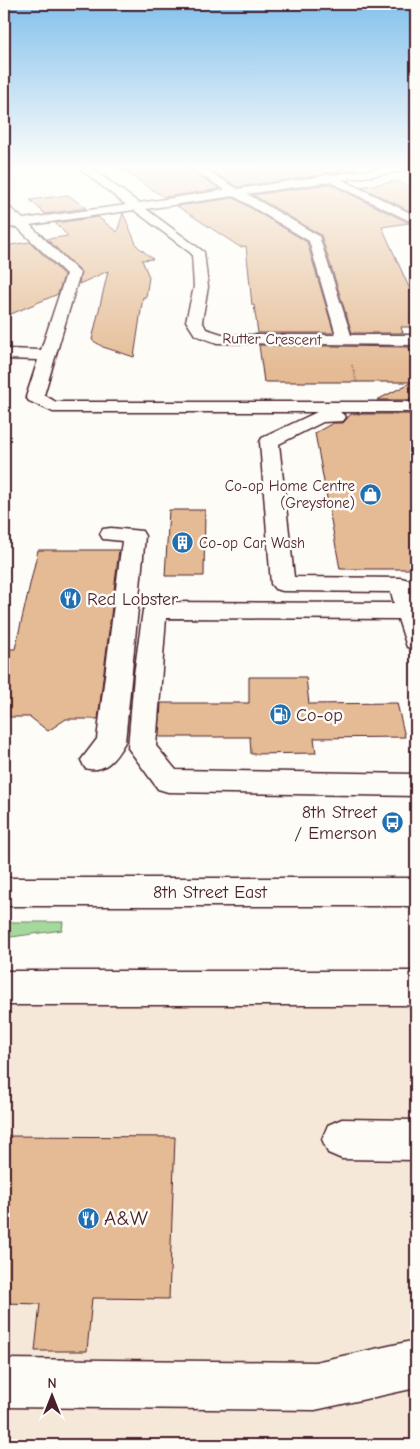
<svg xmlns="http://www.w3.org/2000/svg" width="420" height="1449" font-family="'Comic Neue',sans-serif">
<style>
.built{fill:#f6e8d9}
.green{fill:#a3d99c;stroke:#767c64}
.building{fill:#e4bb94;stroke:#4a1f2b}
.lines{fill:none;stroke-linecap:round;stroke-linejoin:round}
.minor-casing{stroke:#4a1f2b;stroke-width:3}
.major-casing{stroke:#4a1f2b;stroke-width:3}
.path{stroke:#4a1f2b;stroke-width:2;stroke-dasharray:0.5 2;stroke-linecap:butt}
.minor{fill:#fdfcf7;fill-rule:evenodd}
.major{fill:#fdfcf7;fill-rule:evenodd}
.labels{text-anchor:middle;stroke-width:5;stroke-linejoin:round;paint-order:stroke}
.far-street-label{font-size:15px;fill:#4a1f2b;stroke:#fdfcf7}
.far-poi-label{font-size:15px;fill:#4a1f2b;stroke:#fdfcf7;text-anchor:end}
.poi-label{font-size:18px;fill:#4a1f2b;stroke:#fdfcf7;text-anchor:start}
.street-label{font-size:18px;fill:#4a1f2b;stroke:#fdfcf7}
.near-poi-label{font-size:21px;fill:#4a1f2b;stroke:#fdfcf7;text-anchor:start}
</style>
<rect width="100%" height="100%" fill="#fdfcf7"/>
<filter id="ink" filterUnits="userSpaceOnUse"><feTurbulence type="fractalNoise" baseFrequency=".02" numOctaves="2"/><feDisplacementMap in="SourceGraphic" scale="10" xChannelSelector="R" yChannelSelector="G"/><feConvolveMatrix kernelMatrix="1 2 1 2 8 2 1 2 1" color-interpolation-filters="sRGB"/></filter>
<g filter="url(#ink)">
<!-- built -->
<rect class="built" x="4" y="988" width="412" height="457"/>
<!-- green -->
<polygon class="green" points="4,922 63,922 62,930 4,938"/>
<!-- building -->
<g class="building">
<polygon points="119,168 188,168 220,189 164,197"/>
<polygon points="207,168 356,168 356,170 238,187"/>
<polygon points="397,181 416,190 416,214 361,187"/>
<polygon points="330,184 409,223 382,227 416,303 416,327 401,327 403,333 352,333 321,235 253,195"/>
<polygon points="68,195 86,208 45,214 30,200"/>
<polygon points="234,198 307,242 334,333 258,333 254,305 252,305 246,246 240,247 177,206"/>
<polygon points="123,213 137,246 153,259 142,260 149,277 146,297 143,297 134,357 103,347 92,340 108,271 79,284 81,272 47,239 68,236 55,223 98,217 117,232"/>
<polygon points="30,242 64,275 58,294 4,317 4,246"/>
<polygon points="259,345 409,347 416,365 416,400 377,400 412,382 264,382"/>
<polygon points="351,414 416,414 416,569 340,569 315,433 333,423 343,423"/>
<polygon points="169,510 205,510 204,576 165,576"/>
<polygon points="38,550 119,550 98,719 66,719 48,731 30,717 4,717 4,649 15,649"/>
<polygon points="249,677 306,677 309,704 397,703 405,737 314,738 316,753 251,754 250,737 159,737 161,703 249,703"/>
<polygon points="4,1136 175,1137 169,1299 92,1298 87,1351 35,1351 40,1304 4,1303"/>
</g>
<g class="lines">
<defs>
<g id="minor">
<path d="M 79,168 L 91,168 L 139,203 L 225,190 L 190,168 L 203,168 L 238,189 L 323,176 L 328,174 L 332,175 L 382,168 L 409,168 L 404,171 L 343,180 L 416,216 L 416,224 L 330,182 L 247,194 L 319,236 L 351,335 L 416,335 L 416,345 L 217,343 L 195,335 L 186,321 L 194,287 L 192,254 L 134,210 L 30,225 L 80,273 L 44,395 L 56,402 L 416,402 L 416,412 L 340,412 L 346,417 L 343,421 L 323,422 L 279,444 L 294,577 L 401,578 L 409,580 L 416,598 L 416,649 L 407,647 L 398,619 L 166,618 L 156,746 L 176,770 L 416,774 L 416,796 L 168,792 L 158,789 L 128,748 L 134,675 L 143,610 L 147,605 L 155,602 L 394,603 L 391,592 L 283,591 L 275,589 L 271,584 L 260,442 L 262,438 L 317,412 L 53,412 L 29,401 L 26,397 L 38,360 L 4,359 L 4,349 L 41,350 L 66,274 L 17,227 L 4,228 L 4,222 L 11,221 L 4,214 L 4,205 L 8,206 L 23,219 L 126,205 ZM 234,196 L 309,241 L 336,335 L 225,335 L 206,329 L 202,321 L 208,287 L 204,252 L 146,209 Z"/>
<path d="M 111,528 L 142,531 L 145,536 L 125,742 C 116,758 105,774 85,768 L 81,760 L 97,739 L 122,541 L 103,539 L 100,534 L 103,529 Z"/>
<polygon points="342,1119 416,1120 416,1160 342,1159 328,1153 322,1139 328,1125"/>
<polygon points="416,1340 416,1388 315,1410 4,1407 4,1359 315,1362"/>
</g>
<g id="major">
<rect x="4" y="878" width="412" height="28"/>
<rect x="4" y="971" width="412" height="34"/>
</g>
</defs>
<!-- minor casing -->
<use href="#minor" class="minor-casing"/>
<!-- major casing -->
<use href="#major" class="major-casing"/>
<!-- path -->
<polyline class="path" points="352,365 357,383"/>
<!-- minor -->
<use href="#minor" class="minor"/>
<!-- major -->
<use href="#major" class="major"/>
</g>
</g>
<!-- sky -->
<linearGradient id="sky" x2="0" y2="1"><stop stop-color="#85c1ec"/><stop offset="0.45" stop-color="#fefefb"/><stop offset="1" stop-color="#fefefb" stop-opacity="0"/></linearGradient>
<rect width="420" height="371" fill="url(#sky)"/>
<!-- icons -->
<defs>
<symbol id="shop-disc" viewBox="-11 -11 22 22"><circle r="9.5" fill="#1f6fb2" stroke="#fdfcf7"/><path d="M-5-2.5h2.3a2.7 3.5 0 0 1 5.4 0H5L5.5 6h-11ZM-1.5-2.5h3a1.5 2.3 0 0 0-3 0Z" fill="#fff"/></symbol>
<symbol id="building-disc" viewBox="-11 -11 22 22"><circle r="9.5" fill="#1f6fb2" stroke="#fdfcf7"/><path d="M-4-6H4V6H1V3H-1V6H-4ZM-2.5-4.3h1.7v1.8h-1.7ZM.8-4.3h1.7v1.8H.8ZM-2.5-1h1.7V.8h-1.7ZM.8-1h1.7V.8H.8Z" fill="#fff"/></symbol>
<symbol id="restaurant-disc" viewBox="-11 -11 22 22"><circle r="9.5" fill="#1f6fb2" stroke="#fdfcf7"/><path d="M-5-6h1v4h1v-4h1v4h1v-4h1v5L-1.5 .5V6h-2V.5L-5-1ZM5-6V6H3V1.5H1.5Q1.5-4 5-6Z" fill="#fff"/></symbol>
<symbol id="fuel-disc" viewBox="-11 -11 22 22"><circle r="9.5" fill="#1f6fb2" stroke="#fdfcf7"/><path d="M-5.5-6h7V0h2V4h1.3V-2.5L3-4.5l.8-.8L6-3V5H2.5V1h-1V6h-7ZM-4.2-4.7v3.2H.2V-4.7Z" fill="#fff"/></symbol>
<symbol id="bus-disc" viewBox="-11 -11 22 22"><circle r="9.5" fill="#1f6fb2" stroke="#fdfcf7"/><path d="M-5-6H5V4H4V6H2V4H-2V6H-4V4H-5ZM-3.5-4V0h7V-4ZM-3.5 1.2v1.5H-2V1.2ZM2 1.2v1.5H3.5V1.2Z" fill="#fff"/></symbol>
</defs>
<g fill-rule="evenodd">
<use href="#shop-disc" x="358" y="482" width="25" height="25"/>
<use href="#building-disc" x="170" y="530" width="25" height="25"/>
<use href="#restaurant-disc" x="58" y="586" width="25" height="25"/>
<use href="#fuel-disc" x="268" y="702" width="25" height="25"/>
<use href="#bus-disc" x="380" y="810" width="25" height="25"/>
<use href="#restaurant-disc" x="76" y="1206" width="25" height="25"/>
</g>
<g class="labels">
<!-- far-street labels -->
<g class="far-street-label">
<text transform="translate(272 339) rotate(1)" y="5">Rutter Crescent</text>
</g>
<!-- far-poi labels -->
<g class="far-poi-label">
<text x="355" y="491">Co-op Home Centre<tspan x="355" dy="17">(Greystone)</tspan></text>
<text x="199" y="548" text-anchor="start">Co-op Car Wash</text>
</g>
<!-- poi labels -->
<g class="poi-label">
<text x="87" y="605">Red Lobster</text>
<text x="296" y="721">Co-op</text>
<text x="377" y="818" text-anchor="end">8th Street<tspan x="377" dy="21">/ Emerson</tspan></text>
</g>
<!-- street labels -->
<g class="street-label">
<text x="210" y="898">8th Street East</text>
</g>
<!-- near-poi labels -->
<g class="near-poi-label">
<text x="104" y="1225">A&amp;W</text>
</g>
</g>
<!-- margin -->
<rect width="420" height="1449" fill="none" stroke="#fdfcf7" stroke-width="20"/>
<rect x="10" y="10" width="400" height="1429" fill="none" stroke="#4a1f2b" stroke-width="2" filter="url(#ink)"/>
<!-- north arrow -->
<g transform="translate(52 1396)" stroke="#fdfcf7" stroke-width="4" paint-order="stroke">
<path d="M0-4L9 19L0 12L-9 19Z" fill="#4a1f2b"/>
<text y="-8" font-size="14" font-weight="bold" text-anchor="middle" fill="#4a1f2b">N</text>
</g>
</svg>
